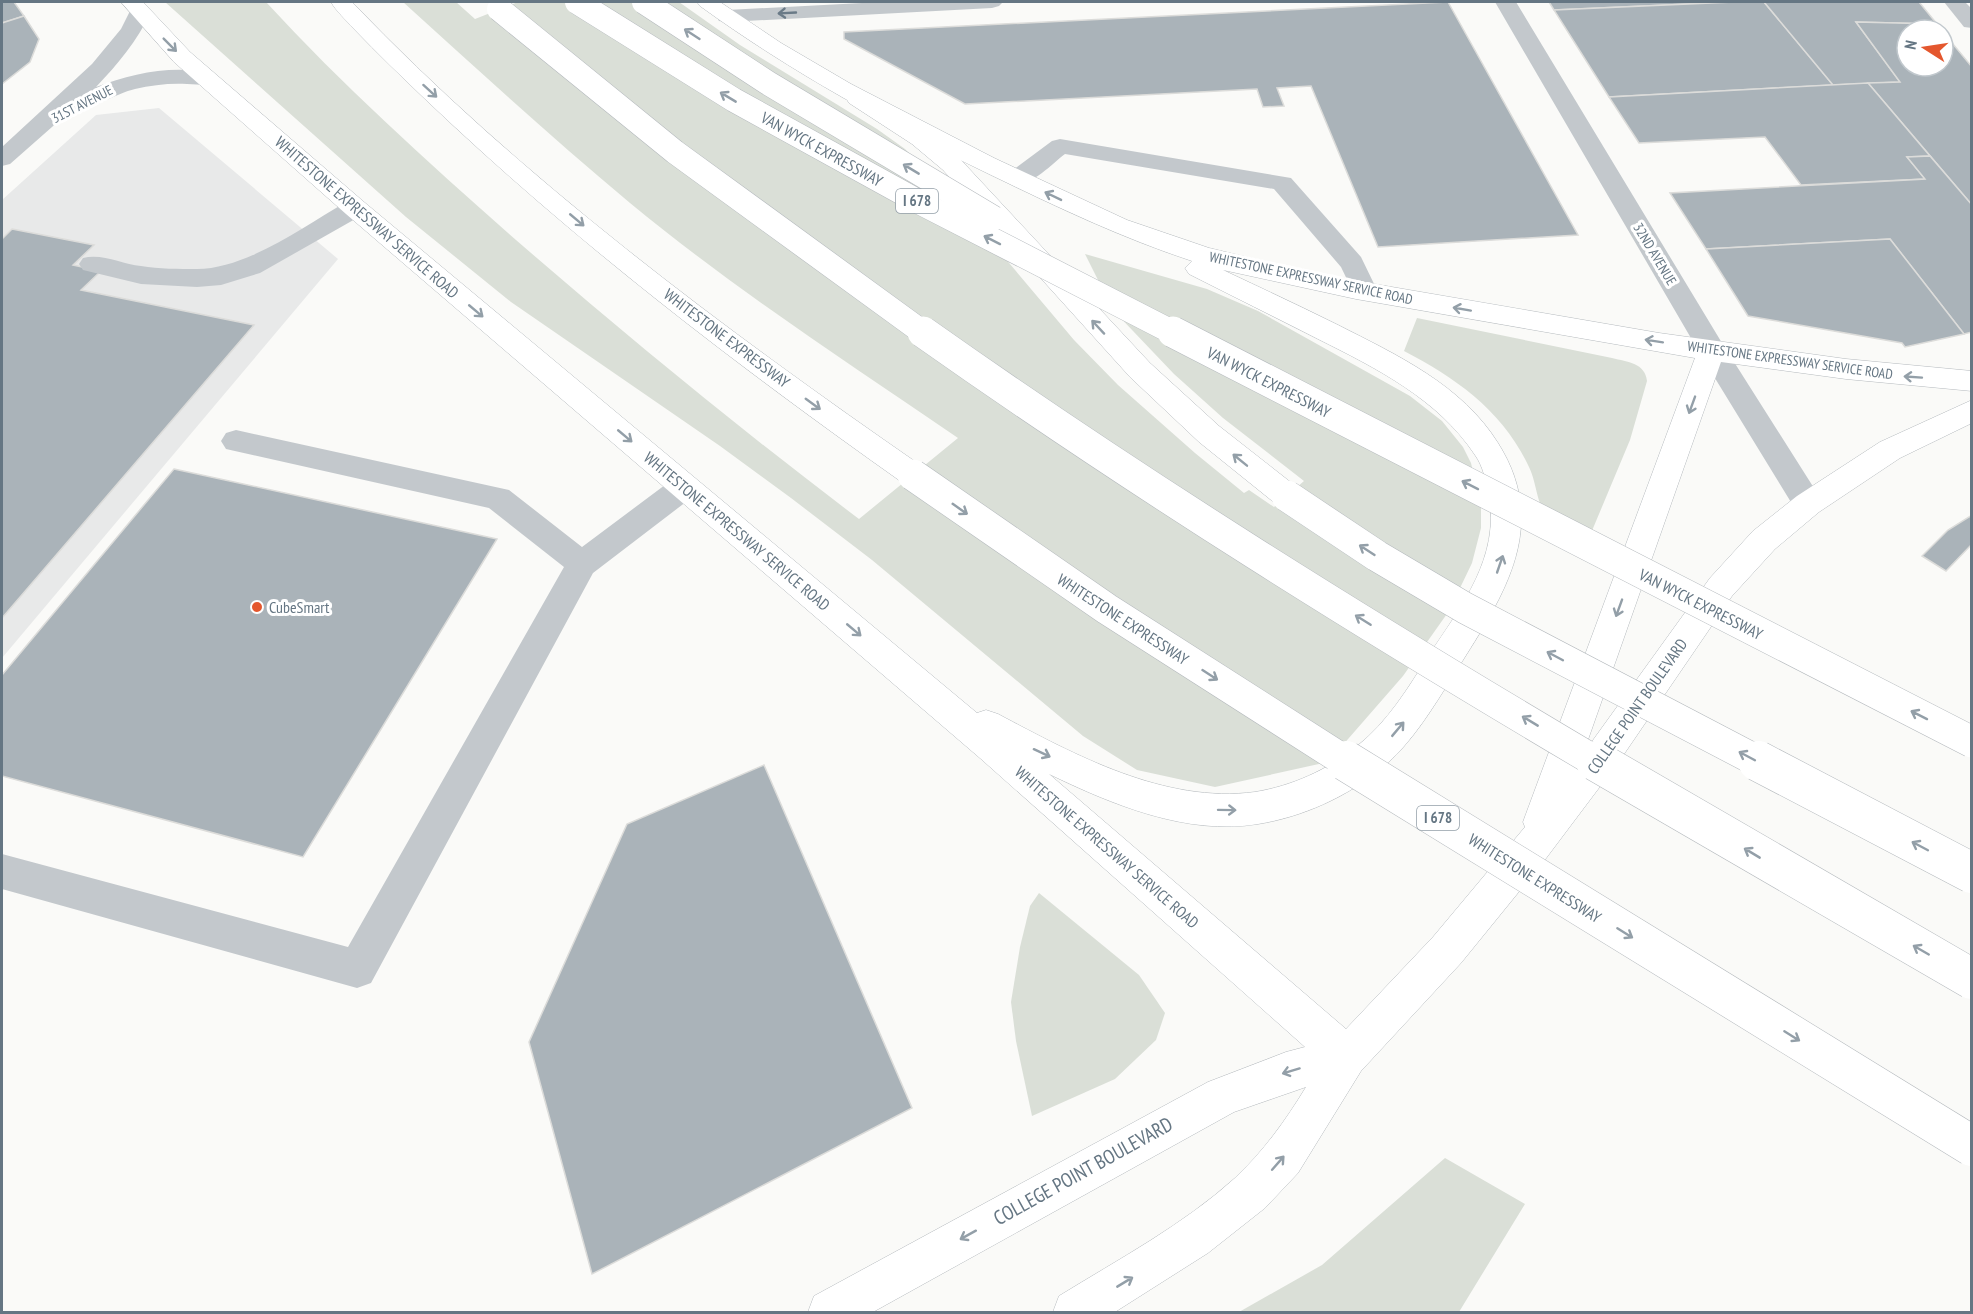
<svg xmlns="http://www.w3.org/2000/svg" width="1973" height="1314" font-family="'PT Sans Narrow',sans-serif">
<style>
.built{fill:#e8e9e9}
.green{fill:#dadfd7}
.building{fill:#aab3b9;stroke:#dcdcda;stroke-width:1.5}
.lines{fill:none;stroke-linecap:round;stroke-linejoin:round}
.major-casing{stroke:#b5babe;stroke-width:1}
.highway-casing{stroke:#b4b9bd;stroke-width:1}
.minor{fill:#c3c8cc;fill-rule:evenodd}
.major{fill:#fff;fill-rule:evenodd}
.highway{fill:#fff;fill-rule:evenodd}
.highway-bridge-far2-casing{stroke:#b4b9bd;stroke-width:25;stroke-linecap:butt}
.highway-bridge-far1-casing{stroke:#b4b9bd;stroke-width:32;stroke-linecap:butt}
.highway-bridge-casing{stroke:#b4b9bd;stroke-width:41;stroke-linecap:butt}
.highway-bridge-far2{stroke:#fff;stroke-width:24}
.highway-bridge-far1{stroke:#fff;stroke-width:31}
.highway-bridge{stroke:#fff;stroke-width:40}
.oneway{stroke:#6a7a87}
.oneway2{stroke:#939fa8}
.poi-dot{fill:#e4572e;stroke:#fff;stroke-width:2}
.labels{text-anchor:middle;stroke-width:6;stroke-linejoin:round;paint-order:stroke}
.far-street-label{font-size:14px;fill:#657683;stroke:#fff}
.shield{fill:#fff;stroke:#939fa8;stroke-width:1.5}
.shield-label{font-size:15px;font-weight:bold;fill:#657683}
.street-label{font-size:16px;fill:#657683;stroke:#fff}
.poi-label{font-size:16px;fill:#657683;stroke:#fff;text-anchor:start}
.near-street-label{font-size:20px;fill:#657683;stroke:#fff}
</style>
<rect width="100%" height="100%" fill="#fafaf8"/>
<!-- built -->
<polygon class="built" points="159,108 338,259 2,658 2,200 96,115"/>
<!-- green -->
<g class="green">
<path d="M 165,2 L 266,2 C 344,87 430,164 516,240 C 628,337 741,430 859,519 L 958,438 C 848,363 733,288 630,203 C 552,138 478,70 403,2 L 456,2 L 475,19 L 518,2 L 679,2 L 740,45 L 877,129 L 905,149 L 956,200 L 1074,340 L 1118,385 L 1195,453 L 1244,493 L 1249,490 L 1274,507 L 1304,481 L 1223,418 L 1174,374 L 1113,310 L 1085,254 L 1207,289 L 1258,311 L 1410,396 L 1442,421 L 1463,447 L 1471,463 L 1481,506 L 1481,528 L 1472,563 L 1449,611 L 1403,676 L 1328,762 L 1215,787 L 1137,770 L 1083,736 L 872,560 L 791,498 L 720,446 L 511,302 L 406,217 Z"/>
<path d="M 1417,318 L 1612,358 C 1628,362 1645,363 1647,381 L 1630,440 L 1581,557 C 1570,543 1548,520 1541,506 C 1536,494 1535,479 1529,467 C 1503,411 1456,378 1404,351 Z"/>
<polygon points="1039,893 1139,975 1165,1013 1156,1040 1115,1079 1032,1116 1016,1041 1011,1002 1020,947 1030,906"/>
<polygon points="1445,1158 1525,1204 1459,1312 1239,1312 1322,1265"/>
</g>
<!-- building -->
<g class="building">
<polygon points="2,2 14,2 24,16 2,23"/>
<polygon points="1448,2 1578,235 1378,247 1311,86 1277,88 1284,106 1263,107 1257,89 965,104 844,39 844,32"/>
<polygon points="1549,2 1734,2 1554,10"/>
<polygon points="1734,2 1764,2 1833,85 1609,97 1554,10"/>
<polygon points="1764,2 1919,2 1937,24 1856,22 1900,82 1833,85"/>
<polygon points="24,16 39,39 30,62 2,84 2,23"/>
<polygon points="1856,22 1937,24 1942,30 1907,30 1907,66 1943,66 1943,32 1972,67 1972,205 1868,83 1900,82"/>
<polygon points="1868,83 1930,156 1907,157 1925,179 1801,185 1765,137 1639,143 1609,97"/>
<polygon points="1930,156 1972,205 1972,332 1964,334 1890,239 1706,249 1670,193 1925,179 1907,157"/>
<polygon points="12,229 94,245 73,265 101,271 81,290 254,325 2,618 2,239"/>
<polygon points="1890,239 1964,334 1905,347 1902,343 1748,316 1706,249"/>
<polygon points="174,469 497,539 303,857 2,776 2,675"/>
<polygon points="1972,515 1972,544 1946,571 1922,556 1948,530"/>
<polygon points="764,765 912,1108 592,1274 529,1042 627,824"/>
</g>
<g class="lines">
<defs>
<path id="major" d="M 121,2 L 143,2 L 190,52 L 364,202 L 977,713 L 986,710 L 998,714 C 1075,755 1165,804 1255,792 C 1292,786 1327,770 1356,747 C 1388,722 1408,688 1429,655 C 1462,605 1500,558 1489,495 C 1486,481 1483,466 1475,455 C 1438,399 1376,368 1318,339 C 1275,317 1232,296 1189,274 L 1185,268 L 1192,261 C 1122,238 1057,207 991,175 C 890,126 791,72 700,6 L 697,2 L 720,2 L 781,43 L 851,84 L 994,158 L 1127,220 L 1209,248 L 1316,274 L 1659,333 L 1846,359 L 1972,371 L 1972,391 L 1846,379 L 1721,362 L 1583,754 L 1710,578 L 1753,531 L 1797,496 L 1880,442 L 1972,400 L 1972,423 L 1900,458 L 1819,512 L 1775,549 L 1732,596 L 1620,760 L 1544,861 L 1461,963 L 1361,1071 L 1298,1173 L 1265,1208 L 1208,1253 L 1115,1312 L 1053,1312 L 1059,1296 C 1119,1259 1183,1225 1235,1178 C 1263,1152 1286,1120 1306,1087 L 1234,1112 L 873,1312 L 808,1312 L 814,1296 L 1208,1082 L 1286,1052 L 1305,1047 L 981,759 L 346,214 L 174,62 ZM 1223,270 L 1356,299 L 1695,358 L 1523,822 L 1525,827 L 1433,937 L 1346,1029 L 1049,774 C 1111,804 1187,836 1258,824 C 1302,817 1347,797 1382,768 C 1412,743 1432,709 1453,676 C 1499,602 1553,530 1498,443 C 1462,385 1397,355 1338,325 C 1300,306 1261,288 1223,270 Z"/>
<g id="highway">
<path d="M 331,2 L 352,2 C 519,177 725,330 923,467 L 928,475 L 923,483 L 913,486 L 903,483 C 736,365 573,240 425,99 C 401,76 377,53 354,29 C 346,20 336,11 331,2 Z"/>
<polygon points="857,91 865,93 928,134 961,160 1150,363 1219,426 1298,488 1302,496 1298,504 1287,508 1276,504 1199,442 1130,377 943,170 912,144 849,103 846,98 849,93"/>
</g>
</defs>
<!-- major casing -->
<use href="#major" class="major-casing"/>
<!-- highway casing -->
<use href="#highway" class="highway-casing"/>
<!-- minor -->
<g class="minor">
<polygon points="881,2 1003,2 999,6 992,8 727,22 719,21 716,16 719,11 727,10"/>
<polygon points="1495,2 1516,2 1722,343 1819,496 1823,504 1819,512 1808,516 1797,512 1702,357"/>
<polygon points="1944,2 1965,2 1972,9 1972,28 1964,27"/>
<path d="M 140,6 L 148,7 L 151,12 C 137,41 118,64 96,87 C 133,73 175,64 215,74 L 218,79 L 215,84 C 205,86 197,84 187,84 C 170,83 152,85 135,89 C 117,93 85,113 69,112 L 10,164 L 2,166 L 2,147 L 92,64 L 121,29 L 132,7 Z"/>
<path d="M 1060,139 L 1291,178 L 1361,257 L 1377,290 L 1373,296 L 1364,299 L 1355,296 L 1341,267 L 1274,189 L 1065,154 C 1049,166 1030,189 1009,183 L 1006,178 L 1009,173 L 1052,141 Z"/>
<path d="M 355,200 L 364,202 L 367,208 L 364,214 L 260,273 L 221,285 L 197,287 L 141,284 L 83,270 L 79,264 L 83,258 C 102,253 122,264 141,266 C 159,269 179,269 197,269 C 246,269 303,227 346,202 Z"/>
<polygon points="236,430 509,490 582,547 673,479 684,475 695,479 699,487 695,495 593,573 371,983 357,988 2,889 2,854 348,947 564,567 489,508 226,449 221,441 226,433"/>
</g>
<!-- major -->
<use href="#major" class="major"/>
<!-- highway -->
<use href="#highway" class="highway"/>
<defs>
<g id="highway-bridge-far2">
<polyline points="577,2 734,100 919,202 1176,334"/>
<polyline points="644,2 768,83 994,218"/>
<polyline points="499,9 675,152 925,334"/>
</g>
<g id="highway-bridge-far1">
<path d="M 923,332 C 1141,486 1368,627 1598,763"/>
<polyline points="1173,332 1972,742"/>
<polyline points="913,475 1107,609 1348,763"/>
<polyline points="1287,496 1377,556 1465,608 1761,763"/>
</g>
<g id="highway-bridge">
<polyline points="1346,761 1972,1146"/>
<polyline points="1596,761 1972,979"/>
<polyline points="1758,761 1972,873"/>
</g>
</defs>
<!-- highway-bridge-far2 casing -->
<use href="#highway-bridge-far2" class="highway-bridge-far2-casing"/>
<!-- highway-bridge-far1 casing -->
<use href="#highway-bridge-far1" class="highway-bridge-far1-casing"/>
<!-- highway-bridge casing -->
<use href="#highway-bridge" class="highway-bridge-casing"/>
<!-- highway-bridge-far2 -->
<use href="#highway-bridge-far2" class="highway-bridge-far2"/>
<!-- highway-bridge-far1 -->
<use href="#highway-bridge-far1" class="highway-bridge-far1"/>
<!-- highway-bridge -->
<use href="#highway-bridge" class="highway-bridge"/>
</g>
<!-- one-way arrows -->
<defs><path id="oneway-shaft" d="M-6 0H5M1.5-3L5.5 0L1.5 3" fill="none" stroke-width="1.6" stroke-linecap="round" stroke-linejoin="round" transform="scale(1.5)"/></defs>
<use class="oneway" href="#oneway-shaft" transform="translate(787 13) rotate(177)"/>
<g class="oneway2">
<use href="#oneway-shaft" transform="translate(692 34) rotate(-147)"/>
<use href="#oneway-shaft" transform="translate(170 45) rotate(45)"/>
<use href="#oneway-shaft" transform="translate(430 91) rotate(42)"/>
<use href="#oneway-shaft" transform="translate(728 97) rotate(-149)"/>
<use href="#oneway-shaft" transform="translate(911 169) rotate(-149)"/>
<use href="#oneway-shaft" transform="translate(1053 196) rotate(-154)"/>
<use href="#oneway-shaft" transform="translate(577 220) rotate(40)"/>
<use href="#oneway-shaft" transform="translate(992 240) rotate(-153)"/>
<use href="#oneway-shaft" transform="translate(1462 309) rotate(-170)"/>
<use href="#oneway-shaft" transform="translate(476 311) rotate(40)"/>
<use href="#oneway-shaft" transform="translate(1098 327) rotate(-133)"/>
<use href="#oneway-shaft" transform="translate(1654 341) rotate(-171)"/>
<use href="#oneway-shaft" transform="translate(1913 377) rotate(-176)"/>
<use href="#oneway-shaft" transform="translate(813 404) rotate(36)"/>
<use href="#oneway-shaft" transform="translate(1692 405) rotate(110)"/>
<use href="#oneway-shaft" transform="translate(625 436) rotate(40)"/>
<use href="#oneway-shaft" transform="translate(1240 460) rotate(-141)"/>
<use href="#oneway-shaft" transform="translate(1470 485) rotate(-153)"/>
<use href="#oneway-shaft" transform="translate(960 509) rotate(35)"/>
<use href="#oneway-shaft" transform="translate(1367 550) rotate(-147)"/>
<use href="#oneway-shaft" transform="translate(1500 564) rotate(-71)"/>
<use href="#oneway-shaft" transform="translate(1619 608) rotate(110)"/>
<use href="#oneway-shaft" transform="translate(1363 620) rotate(-148)"/>
<use href="#oneway-shaft" transform="translate(854 630) rotate(40)"/>
<use href="#oneway-shaft" transform="translate(1555 656) rotate(-152)"/>
<use href="#oneway-shaft" transform="translate(1210 675) rotate(33)"/>
<use href="#oneway-shaft" transform="translate(1919 715) rotate(-153)"/>
<use href="#oneway-shaft" transform="translate(1530 721) rotate(-149)"/>
<use href="#oneway-shaft" transform="translate(1398 729) rotate(-50)"/>
<use href="#oneway-shaft" transform="translate(1042 753) rotate(25)"/>
<use href="#oneway-shaft" transform="translate(1747 756) rotate(-152)"/>
<use href="#oneway-shaft" transform="translate(1227 810) rotate(1)"/>
<use href="#oneway-shaft" transform="translate(1920 846) rotate(-152)"/>
<use href="#oneway-shaft" transform="translate(1752 853) rotate(-149)"/>
<use href="#oneway-shaft" transform="translate(1625 933) rotate(32)"/>
<use href="#oneway-shaft" transform="translate(1921 950) rotate(-150)"/>
<use href="#oneway-shaft" transform="translate(1792 1036) rotate(32)"/>
<use href="#oneway-shaft" transform="translate(1291 1071) rotate(163)"/>
<use href="#oneway-shaft" transform="translate(1278 1163) rotate(-49)"/>
<use href="#oneway-shaft" transform="translate(968 1235) rotate(151)"/>
<use href="#oneway-shaft" transform="translate(1125 1282) rotate(-31)"/>
</g>
<!-- markers -->
<circle class="poi-dot" cx="257" cy="607" r="6"/>
<g class="labels">
<!-- far-street labels -->
<g class="far-street-label">
<text transform="translate(82 104) rotate(-27)" y="5">31ST AVENUE</text>
<text transform="translate(1655 254) rotate(59)" y="5">32ND AVENUE</text>
<text transform="translate(1311 278) rotate(12)" y="5">WHITESTONE EXPRESSWAY SERVICE ROAD</text>
<text transform="translate(1790 360) rotate(8)" y="5">WHITESTONE EXPRESSWAY SERVICE ROAD</text>
</g>
<!-- shield labels -->
<g class="shield">
<rect x="896" y="189" width="42" height="24" rx="4.5"/>
<rect x="1417" y="806" width="42" height="24" rx="4.5"/>
</g>
<g class="shield-label">
<text x="917" y="206">I 678</text>
<text x="1438" y="823">I 678</text>
</g>
<!-- street labels -->
<g class="street-label">
<text transform="translate(822 149) rotate(29)" y="6">VAN WYCK EXPRESSWAY</text>
<text transform="translate(367 217) rotate(41)" y="6">WHITESTONE EXPRESSWAY SERVICE ROAD</text>
<text transform="translate(727 338) rotate(37)" y="6">WHITESTONE EXPRESSWAY</text>
<text transform="translate(1269 382) rotate(27)" y="6">VAN WYCK EXPRESSWAY</text>
<text transform="translate(737 531) rotate(40)" y="6">WHITESTONE EXPRESSWAY SERVICE ROAD</text>
<text transform="translate(1701 604) rotate(27)" y="6">VAN WYCK EXPRESSWAY</text>
<text transform="translate(1123 619) rotate(33)" y="6">WHITESTONE EXPRESSWAY</text>
<text transform="translate(1637 706) rotate(-55)" y="6">COLLEGE POINT BOULEVARD</text>
<text transform="translate(1107 847) rotate(41)" y="6">WHITESTONE EXPRESSWAY SERVICE ROAD</text>
<text transform="translate(1535 878) rotate(32)" y="6">WHITESTONE EXPRESSWAY</text>
</g>
<!-- poi labels -->
<g class="poi-label">
<text x="269" y="613">CubeSmart</text>
</g>
<!-- near-street labels -->
<g class="near-street-label">
<text transform="translate(1083 1171) rotate(-29)" y="7">COLLEGE POINT BOULEVARD</text>
</g>
</g>
<!-- border -->
<rect width="1973" height="1314" fill="none" stroke="#657683" stroke-width="6"/>
<!-- north arrow -->
<g transform="translate(1925 48) rotate(282)"><circle r="28" fill="#ffffff" stroke="#c1c8cd" stroke-width="1.5"/>
<path d="M0-4.5L10 22L0 15L-10 22Z" fill="#e4572e"/>
<text y="-9" font-size="16" font-weight="bold" text-anchor="middle" fill="#657683">N</text>
</g>
</svg>
